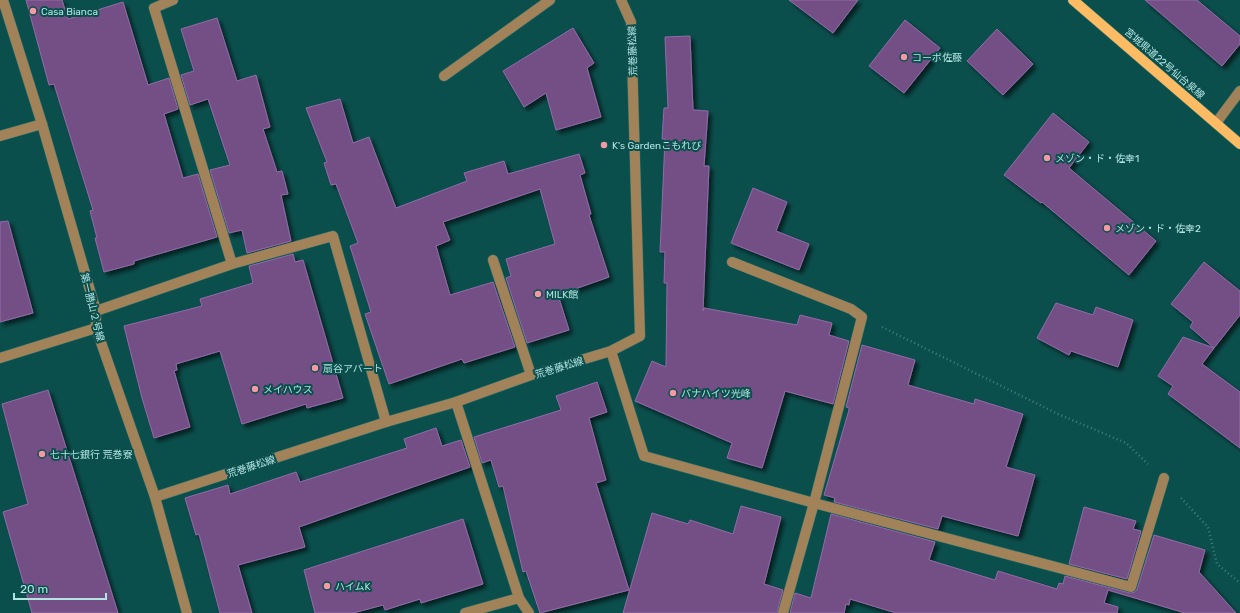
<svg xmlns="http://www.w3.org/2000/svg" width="1240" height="613" font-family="Rubik,'Noto Sans JP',sans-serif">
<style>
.building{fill:#735085;stroke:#926aa9;filter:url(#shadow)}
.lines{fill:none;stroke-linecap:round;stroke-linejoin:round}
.minor-casing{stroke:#2c6d6b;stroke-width:11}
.major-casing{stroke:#2c6d6b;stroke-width:11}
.path{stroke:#417f7d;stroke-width:2.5;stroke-dasharray:1 3;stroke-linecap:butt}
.minor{stroke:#a18259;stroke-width:10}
.major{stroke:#fdbc64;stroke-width:10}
.poi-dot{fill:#f49aa4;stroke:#0b4f4d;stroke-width:1.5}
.labels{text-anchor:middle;stroke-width:4;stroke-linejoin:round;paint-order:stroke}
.poi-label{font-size:10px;fill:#b2e4e2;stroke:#0b4f4d;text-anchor:start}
.street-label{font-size:10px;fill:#b2e4e2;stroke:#0b4f4d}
</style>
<defs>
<filter id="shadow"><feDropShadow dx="3.5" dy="3.5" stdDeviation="2" flood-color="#0009"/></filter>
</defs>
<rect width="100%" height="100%" fill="#0b4f4d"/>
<!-- building -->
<g class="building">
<polygon points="26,0 62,0 68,19 123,2 148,85 169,78 178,109 164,114 183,178 198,174 217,237 134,261 134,264 104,272 95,238 97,238 90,211 93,210 54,84 49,85"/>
<polygon points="789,0 858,0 833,33"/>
<polygon points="1145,0 1197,0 1240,36 1240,44 1222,66"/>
<polygon points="217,18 237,81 256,75 270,127 263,129 277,172 282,171 288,194 281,195 291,241 247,253 242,230 229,233 210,170 230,165 208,99 190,105 181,75 194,71 181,29"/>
<polygon points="905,20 940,48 904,93 869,66"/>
<polygon points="573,28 594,63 587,68 601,117 556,130 546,93 524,107 503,71"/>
<polygon points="997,29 1033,64 1003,95 967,61"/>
<polygon points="690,36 693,110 708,111 704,166 709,166 703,311 704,308 797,325 800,315 832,323 829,335 849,341 833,404 785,391 762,468 727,458 732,443 635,401 652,361 666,367 667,283 664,283 665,252 660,252 665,139 662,139 664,108 668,108 665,37"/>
<polygon points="340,99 353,143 369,137 396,208 467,181 464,173 504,161 508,174 579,154 585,173 580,175 591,214 589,215 609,277 558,295 569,330 527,343 506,278 511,276 506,259 555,244 540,189 443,222 450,240 436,246 450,295 493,282 515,347 464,363 462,359 389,384 365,314 371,312 350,246 358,243 336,184 331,185 324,163 327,162 306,108"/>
<polygon points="1053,113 1089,142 1069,168 1156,241 1129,275 1042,202 1041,203 1004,175"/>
<polygon points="753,188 787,202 776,231 809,244 799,270 731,243"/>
<polygon points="8,221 33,313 0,322 0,222"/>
<polygon points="293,254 295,262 303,260 343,398 307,408 306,404 242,424 220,351 176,364 177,370 174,371 190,427 154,438 142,398 124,326 202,306 200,299 253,283 249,266"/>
<polygon points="1204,262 1240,291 1240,315 1214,348 1190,327 1193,322 1171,304"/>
<polygon points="1056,303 1093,315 1096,307 1133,320 1118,367 1071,351 1069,355 1037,338"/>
<polygon points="1183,337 1214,348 1202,364 1240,392 1240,448 1168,394 1173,386 1158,376"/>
<polygon points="862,345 915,360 908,385 974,404 975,399 1023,414 1006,467 1035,475 1018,536 942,516 938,529 834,502 835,498 824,495 849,410 849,408 846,407"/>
<polygon points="597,382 607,412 589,418 606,480 596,483 629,590 540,613 526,571 523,572 503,486 499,487 491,460 482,463 474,437 561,410 556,396"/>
<polygon points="48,390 118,613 32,613 3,512 28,504 2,404"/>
<polygon points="436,428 442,446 461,440 470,467 299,527 305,547 238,565 252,613 220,613 199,534 196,535 185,498 228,485 230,494 296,472 300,482 407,448 404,439"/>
<polygon points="741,506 781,517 764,584 783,590 777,613 623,613 652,513 688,524 690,520 733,534"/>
<polygon points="1084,507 1136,521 1133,529 1141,531 1127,579 1069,564"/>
<polygon points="831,514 935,542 929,560 995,580 998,571 1057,589 1059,583 1063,584 1065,576 1130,593 1135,592 1137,589 1154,535 1205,550 1199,572 1236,613 1185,613 1108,590 1104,603 1118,607 1117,613 896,613 850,599 849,605 846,604 844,613 790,613 795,593 811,598"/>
<polygon points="463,519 483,584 421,603 420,599 385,610 383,605 353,613 315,613 304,570"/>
</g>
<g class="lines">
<defs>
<g id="minor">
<polyline points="3,0 42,124 96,311 96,328 155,497 187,613"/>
<polyline points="173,0 154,8 232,264 333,236 386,422"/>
<polyline points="444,76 550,0"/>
<polyline points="1216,123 1240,91"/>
<polyline points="0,136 42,124"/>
<polyline points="493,260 531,375"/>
<polyline points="732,262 851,309 862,317 814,503 783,613"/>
<polyline points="96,311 232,264"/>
<polyline points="611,351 644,456 814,503 1131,587 1164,478"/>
<polyline points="0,358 96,328"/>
<polyline points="456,402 519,598"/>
<polyline points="155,497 386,422 456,402 531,375 611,351 640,336 631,22 621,0"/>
<polyline points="465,613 519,598 529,613"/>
</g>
<polyline id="major" points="1073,0 1240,144"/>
</defs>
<!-- minor casing -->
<use href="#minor" class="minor-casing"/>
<!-- major casing -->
<use href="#major" class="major-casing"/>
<!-- path -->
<g class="path">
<polyline points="882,327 1058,414 1126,443 1148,464"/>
<polyline points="1181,498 1208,527 1217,564 1240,583"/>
</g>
<!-- minor -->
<use href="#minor" class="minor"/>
<!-- major -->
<use href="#major" class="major"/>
</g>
<!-- markers -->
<g class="poi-dot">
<circle cx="33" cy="11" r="4"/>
<circle cx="904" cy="57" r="4"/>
<circle cx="604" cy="145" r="4"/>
<circle cx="1047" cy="158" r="4"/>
<circle cx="1107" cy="228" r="4"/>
<circle cx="538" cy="294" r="4"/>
<circle cx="315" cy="368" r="4"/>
<circle cx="255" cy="389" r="4"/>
<circle cx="673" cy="393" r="4"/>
<circle cx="42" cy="454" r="4"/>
<circle cx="327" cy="586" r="4"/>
</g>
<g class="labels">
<!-- poi labels -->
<g class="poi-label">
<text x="41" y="15">Casa Bianca</text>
<text x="912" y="61">コーポ佐藤</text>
<text x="612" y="149">K's Gardenこもれび</text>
<text x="1055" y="162">メゾン・ド・佐幸1</text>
<text x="1115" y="232">メゾン・ド・佐幸2</text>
<text x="546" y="298">MILK館</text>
<text x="323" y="372">扇谷アパート</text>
<text x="263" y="393">メイハウス</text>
<text x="681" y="397">パナハイツ光峰</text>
<text x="50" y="458">七十七銀行 荒巻寮</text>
<text x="335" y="590">ハイムK</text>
</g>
<!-- street labels -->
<g class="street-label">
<text transform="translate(632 51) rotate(-92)" y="4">荒巻藤松線</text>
<text transform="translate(1165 63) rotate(41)" y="4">宮城県道22号仙台泉線</text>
<text transform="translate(93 307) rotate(76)" y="4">第一勝山２号線</text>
<text transform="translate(559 367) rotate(-17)" y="4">荒巻藤松線</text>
<text transform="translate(251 466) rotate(-18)" y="4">荒巻藤松線</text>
</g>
</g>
<!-- scale -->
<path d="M14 593v6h92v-6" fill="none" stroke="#b2e4e2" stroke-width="2"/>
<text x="20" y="593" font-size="12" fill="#b2e4e2" stroke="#0b4f4d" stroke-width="3" paint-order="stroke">20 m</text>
</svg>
